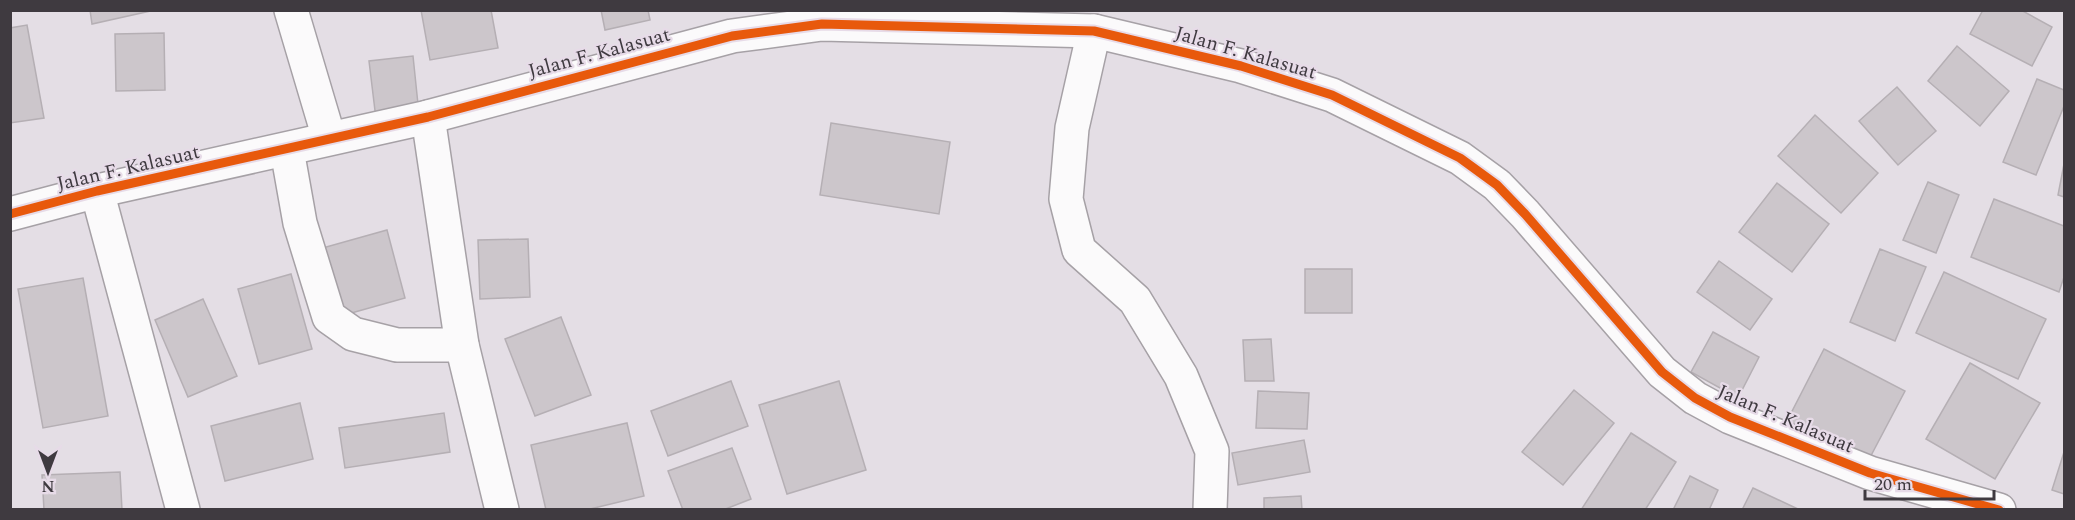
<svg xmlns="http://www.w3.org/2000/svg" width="2075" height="520" font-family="Spectral,serif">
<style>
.building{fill:#ccc6cb;stroke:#b5afb4;stroke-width:1.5}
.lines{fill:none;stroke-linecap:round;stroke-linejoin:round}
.minor-casing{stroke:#a6a1a6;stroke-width:36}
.tertiary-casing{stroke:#a6a1a6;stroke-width:36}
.minor{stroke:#fbfafb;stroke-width:33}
.tertiary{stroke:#fbfafb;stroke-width:33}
.cycleway-casing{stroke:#e7dbe8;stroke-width:13}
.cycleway{stroke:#e8590c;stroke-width:9}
.labels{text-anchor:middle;stroke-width:4.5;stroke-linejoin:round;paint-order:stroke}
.street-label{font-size:20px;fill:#3f3a40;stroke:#e7dbe8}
</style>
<rect width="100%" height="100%" fill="#e4dee5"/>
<!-- building -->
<g class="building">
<polygon points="90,10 155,10 92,24"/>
<polygon points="421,10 491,10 498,48 430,60"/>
<polygon points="601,10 648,10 650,20 605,30"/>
<polygon points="1983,10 2021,10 2052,27 2032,66 1970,34"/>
<polygon points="27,25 44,118 10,123 10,28"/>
<polygon points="164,33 165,90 116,91 115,34"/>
<polygon points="1957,46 2009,91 1980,126 1928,81"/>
<polygon points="413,56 419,114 376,119 369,61"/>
<polygon points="2037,79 2064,90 2064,106 2036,175 2003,162"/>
<polygon points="1897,87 1936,131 1898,165 1859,121"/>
<polygon points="1815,115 1878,173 1841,213 1778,156"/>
<polygon points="831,123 950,142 939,214 820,195"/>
<polygon points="2064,164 2064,197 2058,195"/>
<polygon points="1928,182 1959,195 1936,253 1903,240"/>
<polygon points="1777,183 1829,224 1792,272 1739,232"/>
<polygon points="1994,199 2064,226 2064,277 2059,292 1971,257"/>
<polygon points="387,230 405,298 337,317 319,249"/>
<polygon points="528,239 530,297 480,299 478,240"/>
<polygon points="1880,249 1926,267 1895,341 1850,322"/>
<polygon points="1719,261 1772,299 1750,330 1697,292"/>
<rect x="1305" y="269" width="47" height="44"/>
<polygon points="1944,272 2046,319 2018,379 1916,333"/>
<polygon points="291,274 312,349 259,364 238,289"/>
<polygon points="83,278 108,416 43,428 18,289"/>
<polygon points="203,299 237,376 188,397 155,320"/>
<polygon points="561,317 591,395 535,416 505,339"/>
<polygon points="1713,332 1759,357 1738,398 1691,372"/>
<polygon points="1271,339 1274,381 1245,381 1243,340"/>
<polygon points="1824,349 1905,391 1866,465 1786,423"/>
<polygon points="1970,363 2040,403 1995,479 1926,439"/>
<polygon points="731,381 748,426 668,456 651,411"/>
<polygon points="839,381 866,470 787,494 759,405"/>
<polygon points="1574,390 1614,423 1563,485 1522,452"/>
<polygon points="1258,391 1309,393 1307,429 1256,428"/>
<polygon points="300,403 313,459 225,481 211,426"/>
<polygon points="444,413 450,452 345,468 339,428"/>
<polygon points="627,423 644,496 586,510 546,510 531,445"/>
<polygon points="1631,433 1676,462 1645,510 1581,510"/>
<polygon points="1304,440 1310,472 1238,485 1232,453"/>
<polygon points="732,448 751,499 723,510 683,510 668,471"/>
<polygon points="2064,452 2064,494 2052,490"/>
<polygon points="120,472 122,510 44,510 42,475"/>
<polygon points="1690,476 1718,490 1709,510 1673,510"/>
<polygon points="1753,488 1800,510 1742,510"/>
<polygon points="1301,496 1302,510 1264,510 1264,498"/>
</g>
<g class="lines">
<defs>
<g id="minor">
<polyline points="291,10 329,138"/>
<polyline points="1094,31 1072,128 1066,199 1079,250 1135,300 1181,376 1212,451 1210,510"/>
<polyline points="428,117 462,345 502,510"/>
<polyline points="287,150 300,223 329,317 353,334 397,345 462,345"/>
<polyline points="97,191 183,510"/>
</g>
<polyline id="tertiary" points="10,214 97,191 428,117 732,36 822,24 1094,31 1241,66 1332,95 1460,158 1497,185 1525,214 1662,372 1695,398 1730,417 1870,473 1999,510"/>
</defs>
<!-- minor casing -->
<use href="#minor" class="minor-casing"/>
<!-- tertiary casing -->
<use href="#tertiary" class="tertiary-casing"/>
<!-- minor -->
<use href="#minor" class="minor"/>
<!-- tertiary -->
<use href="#tertiary" class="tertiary"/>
<defs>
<polyline id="cycleway" points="10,214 97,191 428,117 732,36 822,24 1094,31 1241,66 1332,95 1460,158 1497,185 1525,214 1662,372 1695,398 1730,417 1870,473 1999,510"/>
</defs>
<!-- cycleway casing -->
<use href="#cycleway" class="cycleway-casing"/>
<!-- cycleway -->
<use href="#cycleway" class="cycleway"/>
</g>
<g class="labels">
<!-- street labels -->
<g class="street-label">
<text transform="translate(599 52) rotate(-15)" y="7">Jalan F. Kalasuat</text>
<text transform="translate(1246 52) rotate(16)" y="7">Jalan F. Kalasuat</text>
<text transform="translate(128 167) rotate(-13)" y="7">Jalan F. Kalasuat</text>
<text transform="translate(1786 418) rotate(23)" y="7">Jalan F. Kalasuat</text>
</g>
</g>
<!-- border -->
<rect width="2075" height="520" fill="none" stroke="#3f3a40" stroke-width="24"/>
<!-- north arrow -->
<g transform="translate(48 472) rotate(180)" stroke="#e7dbe8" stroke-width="4.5" paint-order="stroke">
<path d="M0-4.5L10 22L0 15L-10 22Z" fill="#3f3a40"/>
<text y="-9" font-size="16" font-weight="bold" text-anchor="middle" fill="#3f3a40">N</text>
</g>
<!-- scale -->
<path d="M1865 490v9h129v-9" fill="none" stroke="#3f3a40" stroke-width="3"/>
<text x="1874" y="490" font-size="18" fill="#3f3a40" stroke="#e7dbe8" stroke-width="4.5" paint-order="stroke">20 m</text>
</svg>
